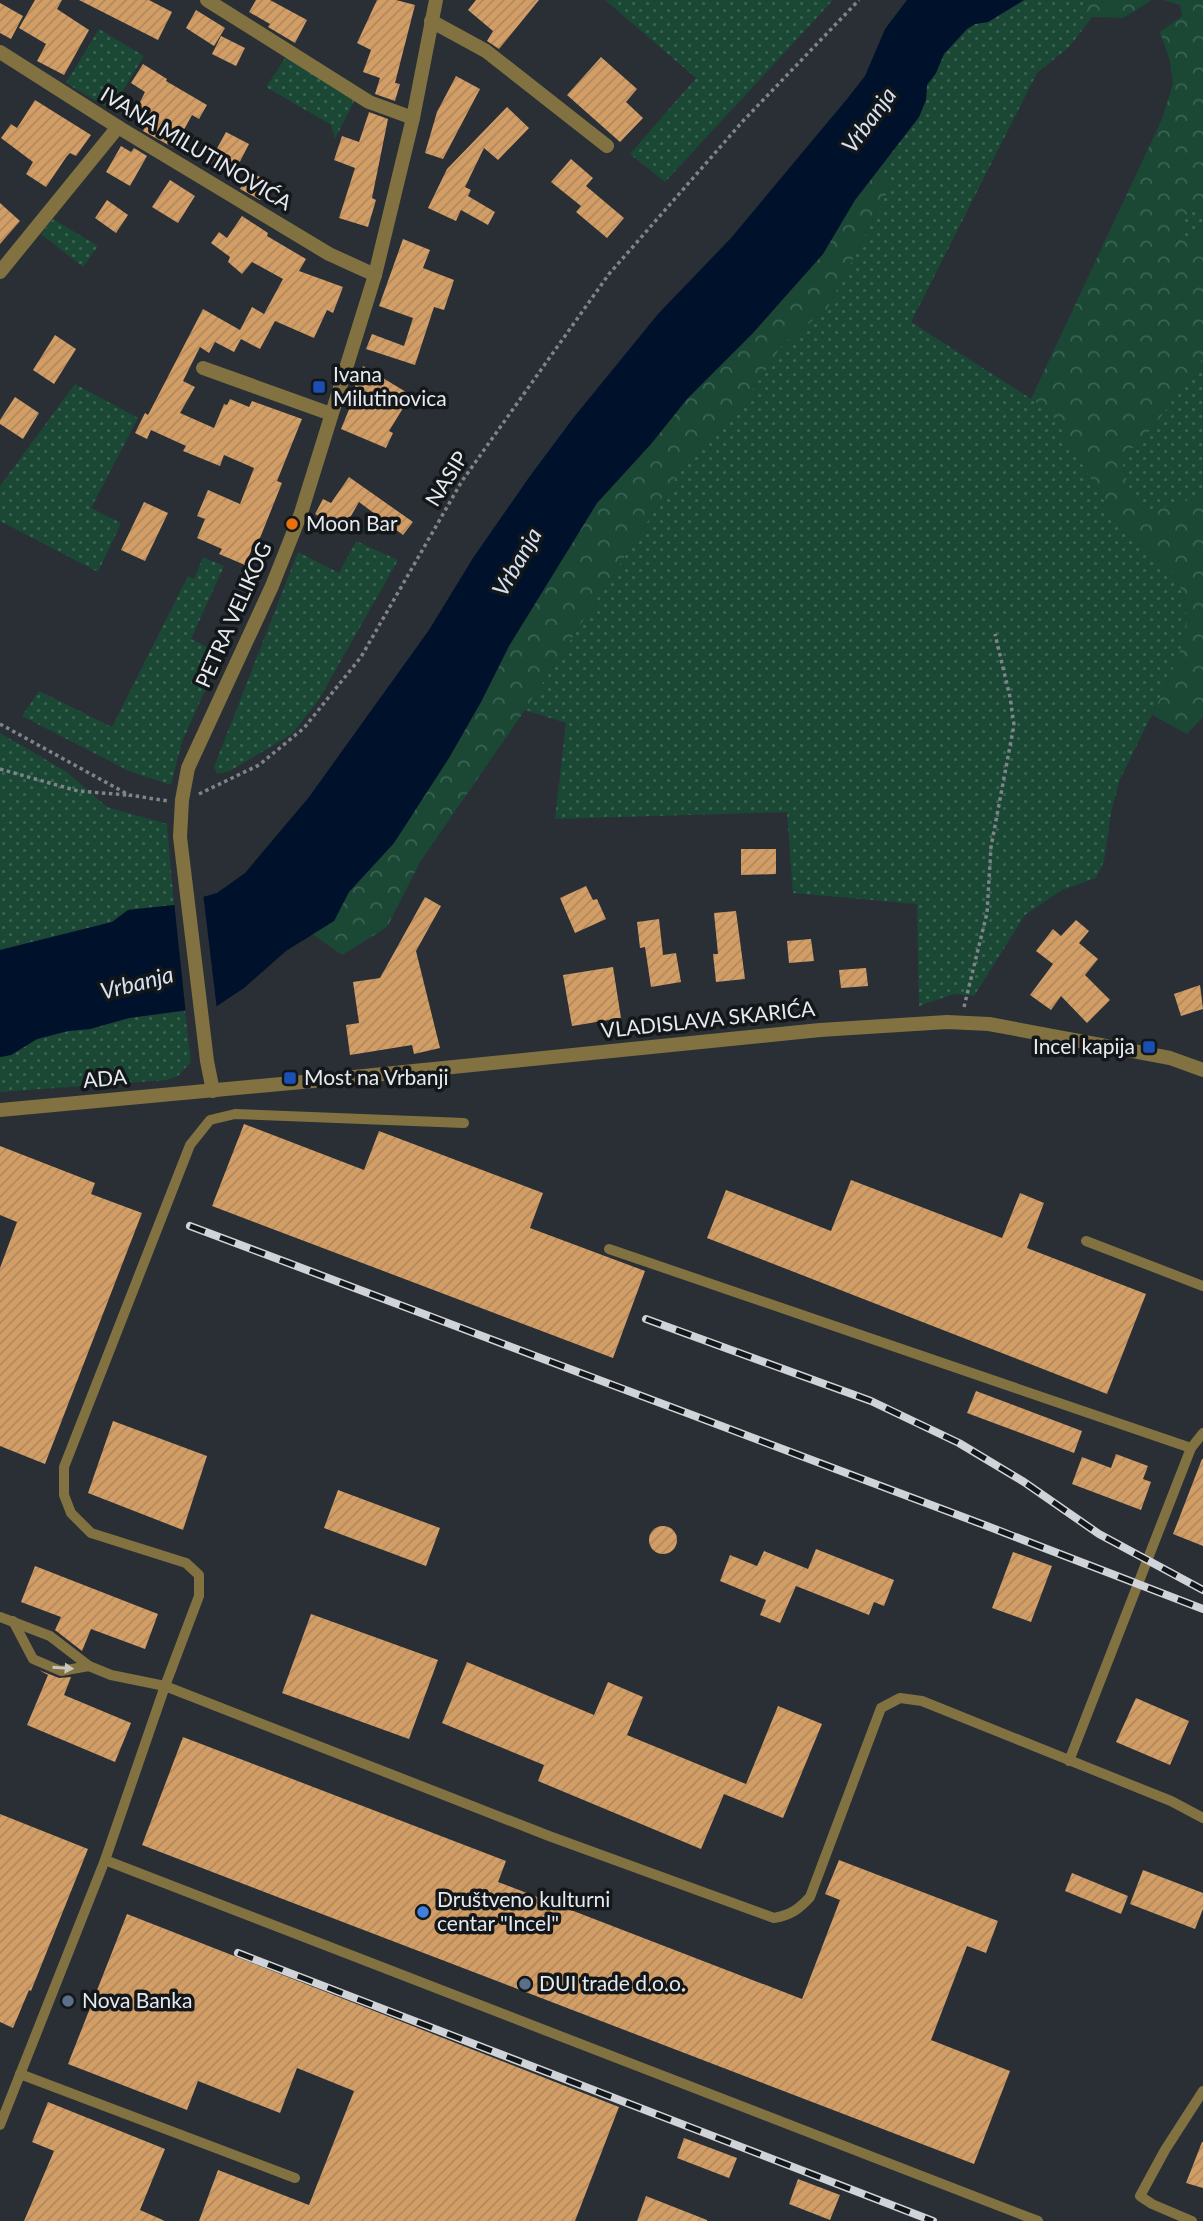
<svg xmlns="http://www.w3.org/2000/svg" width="1203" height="2221" font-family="Lato,sans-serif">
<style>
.grass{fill:url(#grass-dots)}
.forest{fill:url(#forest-crowns)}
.water{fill:#00122b}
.pier{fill:#292f35}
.building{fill:url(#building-hatch)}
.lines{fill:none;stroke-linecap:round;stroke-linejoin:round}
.path{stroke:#7f8489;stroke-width:3.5;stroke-dasharray:3.5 3.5;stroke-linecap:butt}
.service{stroke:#827241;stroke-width:10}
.minor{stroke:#827241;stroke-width:14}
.tertiary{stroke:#827241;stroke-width:14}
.rail-casing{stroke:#d0d4d9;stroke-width:8}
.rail{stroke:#141719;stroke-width:5;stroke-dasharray:16;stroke-linecap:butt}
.oneway{fill:#c8c6bb}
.transit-dot{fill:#1a4fb4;stroke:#141719;stroke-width:2.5}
.food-dot{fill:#e8710a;stroke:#141719;stroke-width:2.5}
.shop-dot{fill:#3f7fe0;stroke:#141719;stroke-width:2.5}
.service-dot{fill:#5c6f8a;stroke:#141719;stroke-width:2.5}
.labels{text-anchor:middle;stroke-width:7;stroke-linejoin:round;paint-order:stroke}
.street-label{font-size:21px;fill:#e6eaef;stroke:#141719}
.poi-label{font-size:21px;fill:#e6eaef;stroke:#141719;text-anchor:start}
.water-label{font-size:23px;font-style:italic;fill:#d6e2f2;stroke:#141719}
</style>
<defs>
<pattern id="grass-dots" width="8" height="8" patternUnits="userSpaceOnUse" patternTransform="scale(1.75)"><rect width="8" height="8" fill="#1a4835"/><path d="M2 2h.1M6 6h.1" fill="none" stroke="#3b6353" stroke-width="1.8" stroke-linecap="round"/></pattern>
<pattern id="forest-crowns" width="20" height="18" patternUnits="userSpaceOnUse" patternTransform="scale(1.75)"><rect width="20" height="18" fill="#1a4835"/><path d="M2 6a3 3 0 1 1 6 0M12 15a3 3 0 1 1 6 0" fill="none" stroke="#3b6353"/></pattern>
<pattern id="building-hatch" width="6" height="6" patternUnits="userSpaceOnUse" patternTransform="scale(1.75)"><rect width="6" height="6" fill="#d39e66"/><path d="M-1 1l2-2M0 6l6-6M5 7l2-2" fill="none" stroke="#b0885e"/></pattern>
</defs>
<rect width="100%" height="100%" fill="#292f35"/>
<!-- grass -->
<g class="grass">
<polygon points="605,0 833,0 665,182 630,154 696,78"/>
<polygon points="1024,0 1082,0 1092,17 1070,46 1037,73 911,322 1050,411 1122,530 1173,572 1185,599 1187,632 1168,682 1120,779 1111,812 1104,861 1096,878 1062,890 1025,915 974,996 954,994 919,1006 917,904 793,893 787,812 555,819 566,723 525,710 692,453 741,407 783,344 827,309 890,187 876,173 919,117 926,100 927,85 936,73 944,54 967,29 975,24 988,22"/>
<polygon points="99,29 144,56 111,110 66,83"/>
<polygon points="286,57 355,99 335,139 331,125 266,87"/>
<polygon points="1203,208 1203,232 1176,243 1185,215"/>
<polygon points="53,219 98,246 83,267 41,234"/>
<polygon points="1201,358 1203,358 1203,496 1148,512 1133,501 1121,459 1155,425"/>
<polygon points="75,384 138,418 91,508 121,523 98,572 0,521 0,486"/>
<polygon points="356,541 398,560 318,701 292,734 230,771 217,774 214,767 298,552 339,573"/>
<polygon points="203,557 224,566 191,639 221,654 182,742 171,785 131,772 22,716 39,691 112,727 188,576 194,579"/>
<polygon points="0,733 67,772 107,807 167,824 174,905 128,910 112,922 0,950"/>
<polygon points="185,1011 191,1062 178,1076 167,1080 0,1092 0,1057 11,1055 37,1039 68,1031 90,1029 129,1018"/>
</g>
<!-- forest -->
<g class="forest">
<polygon points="1082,0 1152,0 1123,18 1092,17"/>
<polygon points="1163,0 1203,0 1203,208 1185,215 1176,242 1203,232 1203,358 1155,425 1121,460 1133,501 1147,512 1203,496 1203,717 1187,734 1152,715 1168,682 1187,632 1185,599 1173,572 1122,530 1050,411 1031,399 1162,119 1173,84 1170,61 1160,32 1182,16 1180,5"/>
<polygon points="876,173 890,187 827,309 783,344 741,407 692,453 525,710 420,862 387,927 342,955 311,933 334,921 349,892 394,843 481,702 509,646 597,503 651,444 687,399 752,334 823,254 855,200"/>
</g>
<!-- water -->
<polygon class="water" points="907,0 1024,0 988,22 975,24 967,29 944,54 936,73 927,85 926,100 919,117 855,200 823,254 752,334 687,399 651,444 597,503 509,646 481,702 449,758 394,843 349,892 334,921 286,951 244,988 217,1006 129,1018 90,1029 68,1031 37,1039 11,1055 0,1057 0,950 112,922 128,910 174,905 217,893 245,873 309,797 429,630 473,558 530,476 574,417 658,314 731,238 847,99 865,76 885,29"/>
<!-- pier -->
<polygon class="pier" points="203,893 217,1010 186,1015 174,901"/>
<!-- building -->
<g class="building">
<polygon points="35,0 62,0 57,9 89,30 64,75 37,61 46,44 19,28"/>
<polygon points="79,0 149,0 172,12 158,40"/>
<polygon points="256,0 270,0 307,20 295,43 268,27 270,24 249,12"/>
<polygon points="377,0 396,0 415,5 395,83 400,84 395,101 375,94 380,78 363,72 371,50 357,43"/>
<polygon points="476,0 539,0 499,49 487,41 493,31 468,10"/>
<polygon points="0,3 23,16 11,39 0,33"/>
<polygon points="196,10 225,28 214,46 186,28"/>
<polygon points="221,36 245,48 236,66 212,54"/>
<polygon points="601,57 637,89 626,102 643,118 620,142 567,95"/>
<polygon points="143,64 167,79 166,81 207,105 199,119 192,115 174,148 143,131 147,123 133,116 145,92 131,83"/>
<polygon points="456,76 480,89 443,159 425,153 437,112"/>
<polygon points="35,100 91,135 76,156 70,153 67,156 46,187 26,174 33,162 1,138 11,124 17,128"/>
<polygon points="507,107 529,128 498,160 484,148 465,187 471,190 468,196 495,212 488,225 461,210 456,221 428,208 447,169"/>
<polygon points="369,112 388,119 372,198 376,200 368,227 339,218 355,168 334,160 342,136 359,142"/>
<polygon points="226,132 249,144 233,175 209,163"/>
<polygon points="121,146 131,152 134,148 147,156 130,186 106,172"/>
<polygon points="571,159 593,178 586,186 624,218 607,238 576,212 581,206 551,182"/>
<polygon points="250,171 270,183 260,200 240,189"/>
<polygon points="170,180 195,196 178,223 152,207"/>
<polygon points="107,200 128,215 116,233 95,218"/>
<polygon points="0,203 20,221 0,244"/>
<polygon points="242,216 268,233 267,236 306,259 299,271 343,287 333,313 327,310 314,338 275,321 260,349 241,339 234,352 215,342 209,353 200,347 183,381 195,387 180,413 214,428 224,404 227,405 230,399 249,407 252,401 302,419 277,481 282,483 258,543 255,542 245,565 219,554 222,549 197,538 205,519 197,516 208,490 240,504 254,468 224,455 220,466 183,451 186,446 151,430 147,439 135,433 145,413 148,415 203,309 240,330 252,307 264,314 283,279 252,262 242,274 228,262 230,257 211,243 219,232 227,238"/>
<polygon points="403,239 430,250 423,268 454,280 444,310 434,307 415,365 366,349 372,334 404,346 413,318 379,306"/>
<polygon points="55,335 76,349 54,384 33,370"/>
<polygon points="363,366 411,395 389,431 393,433 386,448 341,429 357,390 354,389"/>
<polygon points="15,397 39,413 23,439 0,424 0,420"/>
<polygon points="349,477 413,522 403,535 359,502 343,530 315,514 323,499 331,503"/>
<polygon points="144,502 168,513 145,561 121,550"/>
<polygon points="741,849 776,849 776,874 741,875"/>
<polygon points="586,886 593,900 597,899 606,919 575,933 560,898"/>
<polygon points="425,897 441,906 416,951 440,1048 414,1054 412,1045 350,1055 346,1025 359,1023 353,982 380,978"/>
<polygon points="736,911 745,979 716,982 713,954 718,954 714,913"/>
<polygon points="659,919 663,955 676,953 681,982 651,987 645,947 640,948 637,922"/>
<polygon points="1076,920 1089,931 1079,943 1098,959 1085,975 1110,1000 1087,1023 1061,996 1051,1010 1030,995 1053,964 1036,951 1053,929 1061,936"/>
<polygon points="811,939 814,961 789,963 787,941"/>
<polygon points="613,967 621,1018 572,1026 563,975"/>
<polygon points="866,968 868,986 841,988 839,970"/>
<polygon points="1200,985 1203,1009 1181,1016 1174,994"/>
<polygon points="244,1124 364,1170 379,1131 543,1193 530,1228 645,1271 613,1358 212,1206"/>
<polygon points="0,1146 95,1183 91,1194 142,1213 45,1464 0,1446 0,1268 17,1222 0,1215"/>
<polygon points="851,1180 1002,1238 1020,1193 1044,1203 1027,1248 1146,1294 1107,1394 707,1238 726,1190 831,1231"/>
<polygon points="976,1391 1082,1431 1074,1453 967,1413"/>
<polygon points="113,1421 207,1456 183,1530 88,1493"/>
<polygon points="1116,1454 1148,1466 1143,1479 1151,1482 1141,1510 1072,1484 1082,1457 1111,1468"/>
<polygon points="1202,1459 1203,1459 1203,1546 1173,1534"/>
<polygon points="338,1490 440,1528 426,1566 324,1528"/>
<circle cx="663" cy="1540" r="14"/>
<polygon points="816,1549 894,1580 884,1606 874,1602 869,1615 796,1586 780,1623 760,1615 766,1600 720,1581 730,1555 757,1566 764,1551 808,1569"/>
<polygon points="1013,1552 1052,1566 1031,1622 992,1608"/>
<polygon points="35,1566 158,1614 145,1649 91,1629 82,1651 55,1630 61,1617 21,1602"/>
<polygon points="311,1614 438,1660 409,1739 282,1693"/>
<polygon points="467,1662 594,1715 608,1682 643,1697 627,1735 746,1784 778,1706 822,1724 783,1818 724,1794 701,1849 538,1781 544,1765 442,1723"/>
<polygon points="39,1670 59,1678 71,1677 64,1695 131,1723 115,1762 27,1725 48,1675"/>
<polygon points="1136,1698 1189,1721 1170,1765 1116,1742"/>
<polygon points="183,1737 506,1861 498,1882 802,1999 840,1900 825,1894 839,1860 998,1921 986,1953 967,1946 931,2040 1010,2071 974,2164 142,1845"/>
<polygon points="0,1814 88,1849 31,1991 29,1990 13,2028 0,2022"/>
<polygon points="1143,1870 1203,1893 1203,1909 1195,1929 1130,1904"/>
<polygon points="1072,1873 1128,1896 1121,1914 1065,1891"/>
<polygon points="127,1914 619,2107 575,2221 199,2221 218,2170 309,2205 354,2091 297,2068 280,2113 198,2081 187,2110 68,2064"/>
<polygon points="48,2102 165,2149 140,2210 165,2221 24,2221 54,2151 32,2142"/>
<polygon points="684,2138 737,2158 729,2178 677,2158"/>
<polygon points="1202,2142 1203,2142 1203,2188 1186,2183"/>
<polygon points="798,2179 840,2195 830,2220 789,2204"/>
<polygon points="646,2196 707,2220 707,2221 637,2221"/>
</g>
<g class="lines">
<!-- path -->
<g class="path">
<polyline points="0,724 129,795 168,801"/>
<polyline points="0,769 78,791 127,795"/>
<polyline points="199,794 259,765 304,728 361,657 462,481 609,274 743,121 859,0"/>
<polyline points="964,1007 987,913 991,847 1014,725 1010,697 995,634"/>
</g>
<!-- service -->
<g class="service">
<polyline points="464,1123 235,1114 210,1120 190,1145 64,1467 64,1495 71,1513 91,1533 186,1563 199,1575 199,1596 165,1686 105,1860 1038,2221"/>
<polyline points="1086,1241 1203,1286"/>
<polyline points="609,1249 1191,1448 1069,1761"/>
<polyline points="1191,1448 1203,1433"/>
<path d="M 0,1617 L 50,1636 L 89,1666 L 111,1675 L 165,1686 L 549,1836 L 774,1918 C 791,1915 799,1909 810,1897 L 881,1708 L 900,1698 L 922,1701 L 1171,1801 L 1203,1818"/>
<polyline points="13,1621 33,1659 61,1671 89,1666"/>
<polyline points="20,2074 295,2178"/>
<polyline points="0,2125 105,1860"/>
<polyline points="1192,2221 1152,2204 1140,2196 1165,2150 1203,2091"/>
</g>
<!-- minor -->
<g class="minor">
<polyline points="207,0 369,102 413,118"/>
<polyline points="431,21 486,51 607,146"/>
<polyline points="0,52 118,127 329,254 375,275"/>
<polyline points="0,272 118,127"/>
<polyline points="203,368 331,414"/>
</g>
<!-- tertiary -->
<g class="tertiary">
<polyline points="213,1091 207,1061 180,837 182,800 188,768 272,586 301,513 375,275 413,118 436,0"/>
<polyline points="0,1110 324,1080 820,1030 947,1022 989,1024 1170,1058 1203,1070"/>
</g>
<defs>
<g id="rail">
<polyline points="190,1226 987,1526 1203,1609"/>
<polyline points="646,1319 871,1401 959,1443 1024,1482 1099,1534 1203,1590"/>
<polyline points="238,1953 933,2221"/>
</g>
</defs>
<!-- rail casing -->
<use href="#rail" class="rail-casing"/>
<!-- rail -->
<use href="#rail" class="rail"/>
</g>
<!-- one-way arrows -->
<defs><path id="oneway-solid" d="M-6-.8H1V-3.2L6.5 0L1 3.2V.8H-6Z" transform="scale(1.75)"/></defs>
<use class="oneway" href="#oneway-solid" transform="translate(63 1668) rotate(4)"/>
<!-- markers -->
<g class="transit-dot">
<rect x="312" y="380" width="14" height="14" rx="3.5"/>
<rect x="1142" y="1040" width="14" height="14" rx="3.5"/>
<rect x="283" y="1071" width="14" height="14" rx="3.5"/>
</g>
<circle class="food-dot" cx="292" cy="524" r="7"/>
<circle class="shop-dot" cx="423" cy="1912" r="7"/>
<g class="service-dot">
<circle cx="525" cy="1984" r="7"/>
<circle cx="68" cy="2001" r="7"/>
</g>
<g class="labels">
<!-- street labels -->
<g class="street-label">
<text transform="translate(196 149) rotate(31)" y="7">IVANA MILUTINOVIĆA</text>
<text transform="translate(447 479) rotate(-58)" y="7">NASIP</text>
<text transform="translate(234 615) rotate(-66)" y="7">PETRA VELIKOG</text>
<text transform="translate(708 1020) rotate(-6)" y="7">VLADISLAVA SKARIĆA</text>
<text transform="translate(105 1079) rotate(-5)" y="7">ADA</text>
</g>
<!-- poi labels -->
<g class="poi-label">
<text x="333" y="382">Ivana<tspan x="333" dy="24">Milutinovica</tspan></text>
<text x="306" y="531">Moon Bar</text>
<text x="1135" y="1054" text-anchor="end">Incel kapija</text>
<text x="304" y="1085">Most na Vrbanji</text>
<text x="437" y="1907">Društveno kulturni<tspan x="437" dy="24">centar "Incel"</tspan></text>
<text x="539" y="1991">DUI trade d.o.o.</text>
<text x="82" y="2008">Nova Banka</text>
</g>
<!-- water labels -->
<g class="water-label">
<text transform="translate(869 120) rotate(-54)" y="8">Vrbanja</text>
<text transform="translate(517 562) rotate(-60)" y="8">Vrbanja</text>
<text transform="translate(137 983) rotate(-14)" y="8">Vrbanja</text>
</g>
</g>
</svg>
